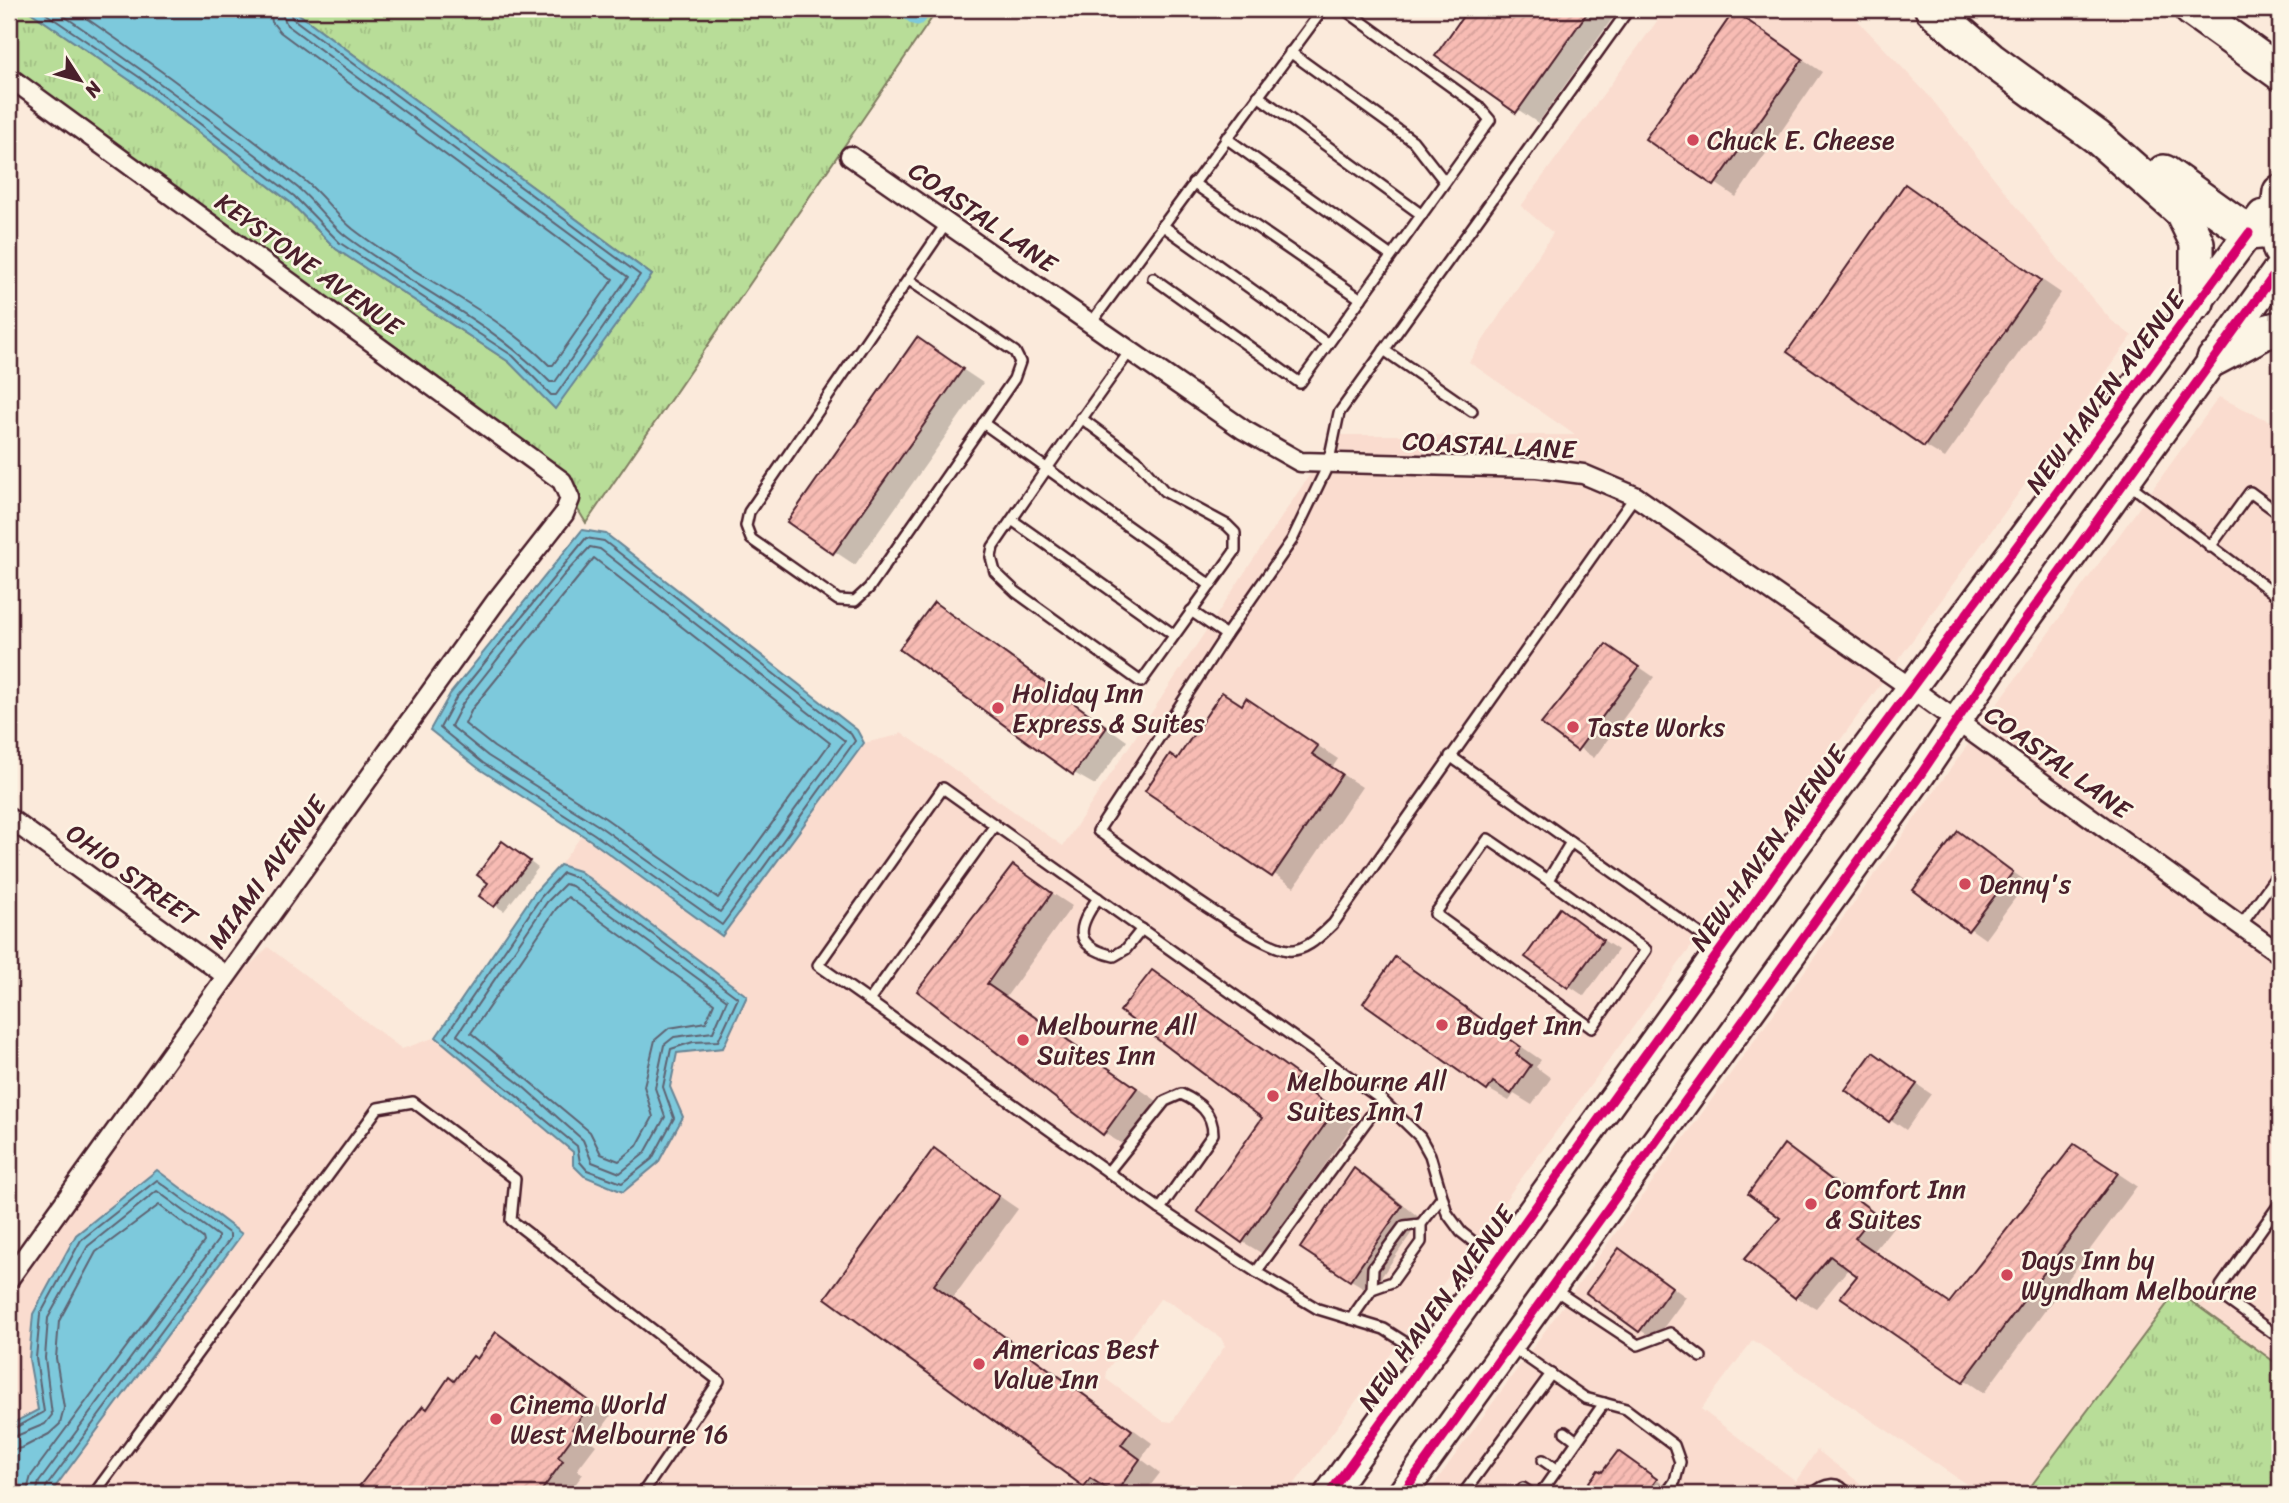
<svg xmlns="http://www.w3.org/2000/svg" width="2289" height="1503" font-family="Sriracha,sans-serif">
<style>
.built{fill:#fadccf;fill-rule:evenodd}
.grass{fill:url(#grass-tufts);stroke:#817e62;stroke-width:2}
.water{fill:#7dc9dc;stroke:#698595;stroke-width:2}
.shadow{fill:#0003}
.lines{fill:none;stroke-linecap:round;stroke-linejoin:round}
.shore{stroke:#5e6372;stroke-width:2}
.canal{stroke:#7dc9dc;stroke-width:21}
.building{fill:url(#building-hatch);stroke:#4a1f2b;stroke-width:2}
.lane-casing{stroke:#4a1f2b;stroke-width:14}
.street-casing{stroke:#4a1f2b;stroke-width:23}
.primary-casing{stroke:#4a1f2b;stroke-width:33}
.highway-casing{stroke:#4a1f2b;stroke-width:38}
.lane{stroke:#fcf5e5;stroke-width:9}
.street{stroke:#fcf5e5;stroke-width:18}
.primary{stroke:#fcf5e5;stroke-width:28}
.highway{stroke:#fcf5e5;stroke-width:33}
.cycleway-casing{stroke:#fcf5e5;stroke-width:13}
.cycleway{stroke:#d6006c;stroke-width:9}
.poi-dot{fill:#d1495b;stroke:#fcf5e5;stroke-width:2.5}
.labels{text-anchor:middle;stroke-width:5;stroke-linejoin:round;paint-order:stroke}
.poi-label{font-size:26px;fill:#4a1f2b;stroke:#fcf5e5;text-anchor:start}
.street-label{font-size:26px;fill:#4a1f2b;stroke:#fcf5e5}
</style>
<defs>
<pattern id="grass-tufts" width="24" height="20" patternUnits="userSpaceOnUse" patternTransform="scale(1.75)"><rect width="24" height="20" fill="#b8dd98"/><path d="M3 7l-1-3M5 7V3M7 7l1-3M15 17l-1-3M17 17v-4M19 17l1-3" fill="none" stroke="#a0bd83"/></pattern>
<pattern id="building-hatch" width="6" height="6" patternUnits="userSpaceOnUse" patternTransform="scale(1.75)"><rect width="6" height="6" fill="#f8bcb4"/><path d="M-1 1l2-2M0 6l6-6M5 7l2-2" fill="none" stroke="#d6a19b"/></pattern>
</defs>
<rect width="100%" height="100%" fill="#fbeadb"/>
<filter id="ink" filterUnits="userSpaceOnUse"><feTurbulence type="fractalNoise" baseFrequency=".0143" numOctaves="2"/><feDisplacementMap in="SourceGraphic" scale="14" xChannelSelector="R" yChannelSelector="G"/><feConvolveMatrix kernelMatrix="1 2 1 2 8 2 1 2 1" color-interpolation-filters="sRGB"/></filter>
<g filter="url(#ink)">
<!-- built -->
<g class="built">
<path d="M 1666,9 L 1847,9 L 1930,97 L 2059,260 L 2111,320 L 2132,336 L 1610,1059 L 1287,1494 L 50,1494 L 242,1235 L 157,1170 L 76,1235 L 33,1314 L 29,1359 L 38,1410 L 9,1425 L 9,1261 L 145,1070 L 268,947 L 402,1049 L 436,1037 L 557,1137 L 573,1152 L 573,1165 L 670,1087 L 677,1052 L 723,1048 L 579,872 L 560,865 L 582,835 L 722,936 L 864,743 L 899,735 L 901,732 L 1063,846 L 1336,435 L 1575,435 L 1469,362 L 1553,233 L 1521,206 ZM 1160,1299 L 1168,1301 L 1221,1338 L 1225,1346 L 1172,1422 L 1163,1421 L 1106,1379 L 1107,1370 Z"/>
<polygon points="2219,397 2280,426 2280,1366 2177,1291 2025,1494 1981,1494 1753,1340 1701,1409 1796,1481 1817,1450 1874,1494 1427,1494"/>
</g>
<!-- grass -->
<g class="grass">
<polygon points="9,9 26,9 134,83 290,202 336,249 509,362 555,408 652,275 292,9 938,9 586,523 563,485 9,77"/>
<polygon points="2177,1291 2280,1366 2280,1494 2025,1494"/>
</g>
<!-- water -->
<g class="water">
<polygon points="26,9 292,9 652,275 555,409 509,362 336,249 290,202 134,83"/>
<polygon points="582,530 606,534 857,730 864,743 722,936 590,840 478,768 430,730 450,694"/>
<polygon points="560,865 579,871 747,996 723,1048 677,1053 670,1087 683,1117 658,1163 623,1192 584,1176 573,1165 573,1152 436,1037 535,892"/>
<polygon points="157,1170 242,1234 50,1494 9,1494 9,1425 38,1410 29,1359 33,1314 76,1235"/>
</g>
<!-- shadow -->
<g class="shadow">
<polygon points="1461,9 1619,9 1538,123 1437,55 1467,13"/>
<polygon points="1734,13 1822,72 1736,197 1648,138"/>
<polygon points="1905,187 2061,293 1945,458 1925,446"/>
<polygon points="917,339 983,383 855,565 789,521"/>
<polygon points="934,604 1127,741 1095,785 1074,773"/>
<polygon points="1622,655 1654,677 1594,758 1544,724"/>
<polygon points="1243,706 1267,712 1338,759 1332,768 1362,787 1294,887 1147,790"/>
<polygon points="1959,833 2027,882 1985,939 1916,890"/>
<polygon points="512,848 538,868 504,911 481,896"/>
<polygon points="1014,868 1072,906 1006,997 1157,1101 1124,1145 1104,1133 920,991"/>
<polygon points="1560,911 1618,950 1584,996 1527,957"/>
<polygon points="1396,960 1541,1060 1536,1067 1551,1078 1532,1105 1514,1094 1509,1101 1488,1089 1365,1002"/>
<polygon points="1152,972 1320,1089 1312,1094 1354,1123 1263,1254 1243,1242 1265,1118"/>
<polygon points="1874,1055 1931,1094 1906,1130 1848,1090"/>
<polygon points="1785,1146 1805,1158 1894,1226 1874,1251 1951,1304 2095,1158 2137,1186 1984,1393 1842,1297 1860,1276 1849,1268 1816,1308 1796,1297 1782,1218"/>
<polygon points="934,1151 1018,1209 953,1298 1152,1443 1141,1459 1160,1473 1144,1494 1115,1494 1110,1491 1108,1494 1100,1494 1085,1485 827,1298"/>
<polygon points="1354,1171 1375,1182 1421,1219 1371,1292 1351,1280"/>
<polygon points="1634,1260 1686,1297 1655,1339 1640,1330"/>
<polygon points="497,1335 611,1416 592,1442 596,1445 577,1470 583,1474 568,1494 356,1494 423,1408 427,1411 478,1361"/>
<polygon points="1619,1453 1671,1490 1668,1494 1582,1494"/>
</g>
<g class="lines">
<!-- shore -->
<g class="shore">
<polyline points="39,9 139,77 294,196 340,243 513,356 551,395 556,395 640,275 292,18 289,9"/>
<path d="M 54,9 C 137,66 220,125 298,188 C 316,203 329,224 347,237 C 416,289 488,319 550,382 L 555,382 L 628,277 L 287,25 L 280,9"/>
<path d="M 73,9 C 152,63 229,120 304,180 C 322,194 335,214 353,229 C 416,278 492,308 549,365 L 553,365 L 613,279 L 280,32 L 272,22 L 270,9"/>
<polygon points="586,538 604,541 851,734 855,741 722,925 594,834 483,763 440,728 456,698"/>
<polygon points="590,547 600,549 845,741 720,912 599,826 488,756 451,726 463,703 563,576"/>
<polygon points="594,558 830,743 718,898 605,818 494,747 465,724 472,709"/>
<polygon points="563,873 577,878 738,998 718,1041 693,1042 671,1049 663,1087 674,1118 652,1159 622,1183 587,1170 580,1162 577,1146 445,1037 541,897"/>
<polygon points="565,884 572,886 727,1000 713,1032 674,1037 664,1045 655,1088 665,1117 645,1153 620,1173 592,1162 583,1140 520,1084 457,1035 547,902"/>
<polygon points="568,897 714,1003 706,1022 669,1028 655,1040 644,1086 653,1117 637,1146 619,1161 601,1154 590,1132 471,1033 556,909"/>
<polyline points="9,1431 44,1412 36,1358 40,1315 81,1240 157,1180 230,1234 230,1239 46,1487 45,1494"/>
<polyline points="9,1439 45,1424 52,1415 45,1358 48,1318 88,1246 157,1191 218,1236 218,1240 39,1482 36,1494"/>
<polyline points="9,1450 22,1448 49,1434 60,1424 64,1408 56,1358 59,1321 96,1252 159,1205 203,1238 204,1242 31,1476 26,1494"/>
</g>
<!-- canal -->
<polyline class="canal" points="909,9 917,15"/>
</g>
<!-- building -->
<g class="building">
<polygon points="1468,9 1590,9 1516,113 1435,56"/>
<polygon points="1734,11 1803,59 1714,186 1645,139"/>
<polygon points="1905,184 2041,280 1924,447 1787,352"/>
<polygon points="917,337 963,369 833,554 787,522"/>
<polygon points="934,602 1107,727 1073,775 899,649"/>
<polygon points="1606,644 1639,667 1577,751 1541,724"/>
<polygon points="1222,692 1242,705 1246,698 1318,746 1312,754 1342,774 1272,877 1145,791 1170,754 1177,759"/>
<polygon points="1958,831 2013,872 1968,931 1913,890"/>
<polygon points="502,841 530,861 494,907 479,896 488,883 477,875"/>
<polygon points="1013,865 1052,893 987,984 1137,1088 1103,1135 917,991"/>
<polygon points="1560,908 1603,940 1568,988 1525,957"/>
<polygon points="1395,957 1521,1047 1516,1054 1531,1065 1511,1094 1493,1082 1487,1091 1363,1003"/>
<polygon points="1152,970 1301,1077 1293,1081 1335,1110 1242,1243 1197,1211 1262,1118 1120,1011"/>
<polygon points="1873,1052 1917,1084 1889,1122 1845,1090"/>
<polygon points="1784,1144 1875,1213 1855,1238 1949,1303 2074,1144 2118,1173 1963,1382 1840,1297 1857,1276 1830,1256 1795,1298 1744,1259 1780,1218 1748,1194"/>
<polygon points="934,1148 999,1196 934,1285 1132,1430 1121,1445 1140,1459 1115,1494 1090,1478 1084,1487 825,1298"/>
<polygon points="1354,1168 1402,1206 1350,1281 1300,1248"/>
<polygon points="1619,1248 1672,1287 1639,1332 1586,1293"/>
<polygon points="496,1332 592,1403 572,1429 576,1432 558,1457 563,1461 539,1494 353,1494 423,1406 427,1409 449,1377 454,1381 473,1356 477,1359"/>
<polygon points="1618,1451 1657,1479 1646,1494 1580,1494 1598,1470 1602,1472"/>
</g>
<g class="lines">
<defs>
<g id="lane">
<path d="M 1629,9 L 1339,413 L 1328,465 L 1292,540 L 1226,635 L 1098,831 C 1133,855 1255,947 1288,950 C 1306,952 1321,935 1333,924 L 1635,496"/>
<polyline points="1290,52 1413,141 1445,182"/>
<polyline points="1258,96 1422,215"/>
<polyline points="1226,138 1391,256"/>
<polyline points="1193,183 1361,299"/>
<polyline points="1162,225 1328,344"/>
<polyline points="1153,278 1300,383 1490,120 1478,106 1344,9"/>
<polyline points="909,280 1015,352 1020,362 1014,379 869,588 855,601 838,600 751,539 746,526 749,512 946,224"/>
<polyline points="1091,323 1323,9"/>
<polyline points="1384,350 1472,411"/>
<path d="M 1081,418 L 1136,459 L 1164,491 L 1227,525 L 1235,533 L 1235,551 L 1141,682 L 1016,592 L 995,572 L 991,557 L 993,547 C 1038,481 1083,416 1130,351"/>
<polyline points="983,423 1210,585"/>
<polyline points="2129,484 2280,598"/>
<polyline points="1012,520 1174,635"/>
<polyline points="2210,547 2250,492 2280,514"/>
<polyline points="1191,611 1226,635"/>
<polyline points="1450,756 1720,948"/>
<polyline points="1548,880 1646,950 1592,1028 1435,914 1488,839 1548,880 1571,842"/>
<path d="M 1098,898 C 1077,928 1072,946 1114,956 L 1126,949 L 1142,929"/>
<polyline points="2241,925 2280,871"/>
<polyline points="869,1001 818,965 943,788 995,825"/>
<polyline points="1382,1100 1256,1272 1160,1209 869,1001 995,825 1382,1100 1420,1137 1430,1155 1447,1213 1461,1232 1495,1259"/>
<path d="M 1108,1172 L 1165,1101 L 1181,1094 C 1199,1102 1213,1113 1213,1134 L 1160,1209"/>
<polyline points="2280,1203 2221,1286 2222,1296 2280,1338"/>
<polyline points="1256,1272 1318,1309 1384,1329 1425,1355"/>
<polyline points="1372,1289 1392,1282 1421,1242 1421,1224 1442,1197"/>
<polyline points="1555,1290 1638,1345 1670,1333 1701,1357"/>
<polyline points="1351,1319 1372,1289 1373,1268 1404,1226 1421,1224"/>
<polyline points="1513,1348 1585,1398 1626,1409 1674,1445 1680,1462 1675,1481 1666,1494"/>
<polyline points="1565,1432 1577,1441"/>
<polyline points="1543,1460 1557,1470"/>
<polyline points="1523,1488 1532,1494"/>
<polyline points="94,1494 378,1108 413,1102 515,1179 511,1220 719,1381 642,1494"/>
<polyline points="1463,1494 1551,1374"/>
<polyline points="1540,1494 1604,1403"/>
<path d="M 1813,1494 C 1824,1483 1838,1480 1847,1494"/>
</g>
<g id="street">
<polyline points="9,77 562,481 570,499 564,514 496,601 9,1279"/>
<polyline points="850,156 1244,430 1300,462 1537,468 1583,474 1635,496 1911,688 2280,954"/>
<polyline points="9,818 225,975"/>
</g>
<g id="primary">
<polyline points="1329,1494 1821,810 2262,215"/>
<polyline points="1402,1494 1921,774 2018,630 2280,267"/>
</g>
<g id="highway">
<polyline points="1932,9 1990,59 2097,137 2182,212 2197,243 2197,302"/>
<polyline points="2191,9 2280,73"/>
<polyline points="2164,172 2249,233 2280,230"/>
<polyline points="2280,192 2275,231 2280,250"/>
<polyline points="2214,359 2265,332 2280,328"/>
</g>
</defs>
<!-- lane casing -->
<use href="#lane" class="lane-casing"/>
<!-- street casing -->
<use href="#street" class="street-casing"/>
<!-- primary casing -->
<use href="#primary" class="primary-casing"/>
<!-- highway casing -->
<use href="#highway" class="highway-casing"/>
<!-- lane -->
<use href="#lane" class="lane"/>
<!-- street -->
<use href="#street" class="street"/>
<!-- primary -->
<use href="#primary" class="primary"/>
<!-- highway -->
<use href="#highway" class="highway"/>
<defs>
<g id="cycleway">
<polyline points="1329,1494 1821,810 2249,233"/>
<polyline points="1402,1494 1921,774 2018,630 2280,267"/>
</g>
</defs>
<!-- cycleway casing -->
<use href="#cycleway" class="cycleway-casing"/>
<!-- cycleway -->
<use href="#cycleway" class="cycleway"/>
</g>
</g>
<!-- markers -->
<g class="poi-dot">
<circle cx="1693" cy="140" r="7"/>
<circle cx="998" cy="708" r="7"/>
<circle cx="1573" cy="727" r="7"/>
<circle cx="1965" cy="884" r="7"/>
<circle cx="1442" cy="1025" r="7"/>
<circle cx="1023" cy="1040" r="7"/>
<circle cx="1273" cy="1096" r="7"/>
<circle cx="1811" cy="1204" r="7"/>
<circle cx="2007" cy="1275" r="7"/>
<circle cx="979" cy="1364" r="7"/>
<circle cx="496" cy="1419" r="7"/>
</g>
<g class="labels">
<!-- poi labels -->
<g class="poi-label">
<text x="1707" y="149">Chuck E. Cheese</text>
<text x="1012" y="702">Holiday Inn<tspan x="1012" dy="30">Express &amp; Suites</tspan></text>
<text x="1587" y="736">Taste Works</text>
<text x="1979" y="893">Denny's</text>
<text x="1037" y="1034">Melbourne All<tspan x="1037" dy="30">Suites Inn</tspan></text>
<text x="1456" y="1034">Budget Inn</text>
<text x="1287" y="1090">Melbourne All<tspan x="1287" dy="30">Suites Inn 1</tspan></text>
<text x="1825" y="1198">Comfort Inn<tspan x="1825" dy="30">&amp; Suites</tspan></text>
<text x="2021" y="1269">Days Inn by<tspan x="2021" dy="30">Wyndham Melbourne</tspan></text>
<text x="993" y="1358">Americas Best<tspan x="993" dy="30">Value Inn</tspan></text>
<text x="510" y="1413">Cinema World<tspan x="510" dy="30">West Melbourne 16</tspan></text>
</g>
<!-- street labels -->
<g class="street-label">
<text transform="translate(983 217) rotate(35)" y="9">COASTAL LANE</text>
<text transform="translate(309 264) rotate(36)" y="9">KEYSTONE AVENUE</text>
<text transform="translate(2105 392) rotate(-53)" y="9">NEW HAVEN AVENUE</text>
<text transform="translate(1489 445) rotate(3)" y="9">COASTAL LANE</text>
<text transform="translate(2058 762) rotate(36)" y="9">COASTAL LANE</text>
<text transform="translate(1768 848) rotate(-54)" y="9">NEW HAVEN AVENUE</text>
<text transform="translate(267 872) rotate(-54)" y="9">MIAMI AVENUE</text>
<text transform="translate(132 875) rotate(36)" y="9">OHIO STREET</text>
<text transform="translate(1436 1308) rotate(-54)" y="9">NEW HAVEN AVENUE</text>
</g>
</g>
<!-- margin -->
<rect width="2289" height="1503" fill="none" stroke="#fcf5e5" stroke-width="35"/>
<rect x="18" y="18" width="2254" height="1468" fill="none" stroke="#4a1f2b" stroke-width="2.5" filter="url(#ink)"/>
<!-- north arrow -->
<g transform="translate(80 80) rotate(126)" stroke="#fcf5e5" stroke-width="5" paint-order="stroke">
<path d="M0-5L12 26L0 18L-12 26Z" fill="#4a1f2b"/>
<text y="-10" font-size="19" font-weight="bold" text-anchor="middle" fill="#4a1f2b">N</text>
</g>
</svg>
